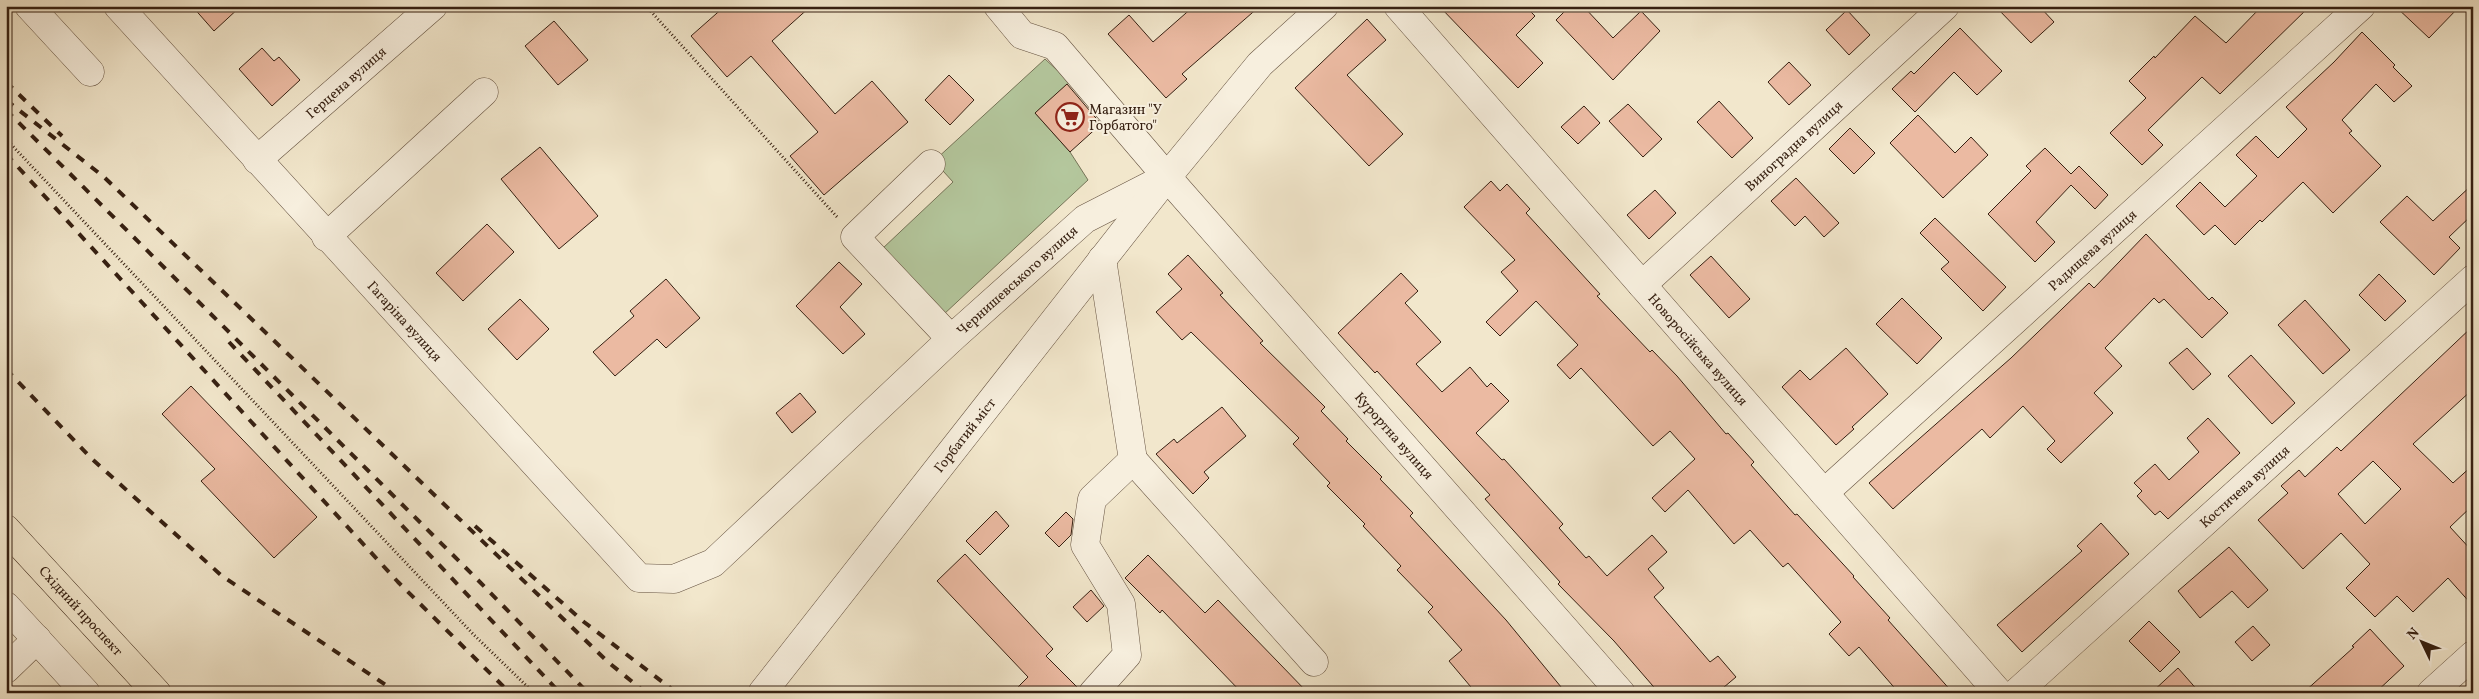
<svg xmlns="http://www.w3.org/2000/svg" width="2479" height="699" font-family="Vollkorn,serif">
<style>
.green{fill:#b4c79d;stroke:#757458}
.building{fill:#ebbaa2;stroke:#362012;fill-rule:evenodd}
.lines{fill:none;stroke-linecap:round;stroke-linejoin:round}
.minor-casing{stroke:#655240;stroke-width:29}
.major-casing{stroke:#362012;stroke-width:29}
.path{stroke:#362012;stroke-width:3;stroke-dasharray:1 2.5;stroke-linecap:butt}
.minor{stroke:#f7efde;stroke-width:28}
.major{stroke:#f2e7cc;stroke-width:28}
.rail{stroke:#362012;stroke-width:4;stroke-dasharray:9 9;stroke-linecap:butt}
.labels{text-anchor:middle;stroke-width:4;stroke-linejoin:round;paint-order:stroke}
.street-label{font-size:14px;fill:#362012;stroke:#f7efde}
.poi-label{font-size:14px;fill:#362012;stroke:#f7efde;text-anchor:start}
</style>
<rect width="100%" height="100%" fill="#f2e7cc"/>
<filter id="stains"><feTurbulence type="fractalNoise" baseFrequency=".004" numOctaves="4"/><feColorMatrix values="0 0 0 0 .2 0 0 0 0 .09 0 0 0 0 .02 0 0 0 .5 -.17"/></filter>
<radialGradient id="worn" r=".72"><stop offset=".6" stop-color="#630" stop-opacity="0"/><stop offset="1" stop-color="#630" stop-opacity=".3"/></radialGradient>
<!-- green -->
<polygon class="green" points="1045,59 1070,82 1035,113 1070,152 1088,180 943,315 882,249 953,182 934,161"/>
<!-- building -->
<g class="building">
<polygon points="192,6 241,6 214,31"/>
<polygon points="725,6 811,6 772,41 835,114 872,81 908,122 824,195 790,156 818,132 751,56 727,77 691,36"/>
<polygon points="1194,6 1260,6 1182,74 1187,79 1166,98 1108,34 1129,15 1153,42"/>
<polygon points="1439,6 1525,6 1535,16 1516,35 1543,63 1518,88"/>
<polygon points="1570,6 1583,6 1613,38 1641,11 1660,31 1613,80 1556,20"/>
<polygon points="1995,6 2039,6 2054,22 2031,43"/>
<polygon points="2262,6 2310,6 2220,94 2202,77 2148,130 2163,145 2142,165 2110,133 2146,98 2129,81 2154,56 2155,58 2195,16 2226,43"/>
<polygon points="2395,6 2460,6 2429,38"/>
<polygon points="1847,10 1870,35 1849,55 1826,30"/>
<polygon points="1367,19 1386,40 1347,75 1403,134 1369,166 1295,88"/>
<polygon points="554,21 588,60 558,85 525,46"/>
<polygon points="1960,28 2002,71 1977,95 1954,72 1915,112 1892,89 1911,71 1914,74"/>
<polygon points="2362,32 2395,65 2393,67 2412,86 2394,102 2376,84 2342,120 2352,131 2349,133 2381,166 2333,213 2303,182 2262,222 2260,220 2235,245 2215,225 2204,235 2176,206 2200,182 2225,207 2257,176 2236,155 2256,136 2278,158 2307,129 2286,107 2334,62"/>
<polygon points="262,48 274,61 279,57 300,80 272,106 239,69"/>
<polygon points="1789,62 1811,85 1789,105 1768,82"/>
<polygon points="949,75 974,100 950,125 925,100"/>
<polygon points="1067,84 1101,124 1070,152 1035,113"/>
<polygon points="1719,101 1753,138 1732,158 1697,122"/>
<polygon points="1628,104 1662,139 1643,157 1609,121"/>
<polygon points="1584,106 1600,123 1578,144 1561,127"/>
<polygon points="1918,115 1955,153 1971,137 1988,155 1943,198 1890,143"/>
<polygon points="1850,128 1875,153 1854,174 1829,149"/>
<polygon points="540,147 598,216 559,249 501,179"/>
<polygon points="2045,148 2071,174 2079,166 2108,195 2095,209 2071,185 2036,222 2055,242 2035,262 1988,214 2031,171 2026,166"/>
<polygon points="1796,178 1839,223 1824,237 1805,216 1795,226 1771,201"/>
<polygon points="1491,181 1500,191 1507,184 1530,209 1526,213 1600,294 1597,296 1650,352 1652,350 1677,376 1726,434 1728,433 1754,462 1751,465 1795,515 1797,514 1854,576 1853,577 1890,618 1888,620 1953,693 1899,693 1859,647 1849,656 1829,634 1841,622 1788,563 1783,567 1750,530 1734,544 1688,490 1665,512 1652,498 1695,459 1670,431 1653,446 1581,368 1570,379 1557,365 1578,345 1536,301 1500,336 1486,322 1518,291 1501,272 1515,260 1464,207"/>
<polygon points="2473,184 2473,214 2449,237 2460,248 2434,275 2380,222 2407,196 2433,221"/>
<polygon points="1655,190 1676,213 1649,239 1627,215"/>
<polygon points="1935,218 2006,287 1983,311 1941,269 1949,262 1920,233"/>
<polygon points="487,224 514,252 463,301 436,273"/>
<polygon points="2146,234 2209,300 2212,297 2228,313 2202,338 2164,299 2159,303 2154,298 2105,348 2122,366 2094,393 2113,413 2061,463 2047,449 2055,441 2023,406 1990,438 1982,429 1893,509 1869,483 2011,358 2089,283 2094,288"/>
<polygon points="1188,255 1223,293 1220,295 1263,341 1260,343 1325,407 1321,411 1348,439 1346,441 1382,477 1380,479 1413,513 1410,516 1506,620 1566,693 1476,693 1449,661 1462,650 1428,612 1433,607 1397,570 1401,566 1363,526 1365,524 1327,486 1330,483 1293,444 1299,438 1191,332 1182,340 1156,312 1182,289 1168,274"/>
<polygon points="1711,256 1750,299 1729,318 1690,275"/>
<polygon points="839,262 862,284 840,307 865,334 843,354 796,306"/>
<polygon points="1401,273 1418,291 1405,303 1441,342 1416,364 1442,392 1470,367 1487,387 1491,383 1509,401 1476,433 1502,460 1504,459 1563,524 1559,528 1586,558 1589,556 1607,576 1652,535 1667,552 1648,569 1664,588 1654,597 1710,662 1718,656 1736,677 1717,693 1659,693 1614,641 1558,584 1560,582 1485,499 1490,495 1377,371 1375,373 1338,333"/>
<polygon points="2379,274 2406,301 2385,321 2359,295"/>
<polygon points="666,279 700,318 666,348 657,339 615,376 593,352 634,316 630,311"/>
<polygon points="1902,298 1942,338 1917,364 1876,324"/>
<polygon points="520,299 549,329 517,360 488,329"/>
<polygon points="2305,300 2350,350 2323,374 2278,325"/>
<path d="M 2473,326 L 2473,389 L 2413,444 L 2453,483 L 2473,465 L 2473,505 L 2450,527 L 2473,552 L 2473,606 L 2448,578 L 2413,612 L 2397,596 L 2375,617 L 2346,588 L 2370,564 L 2341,533 L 2303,569 L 2258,520 L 2288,493 L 2281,486 L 2299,470 L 2305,477 L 2337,447 L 2341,451 ZM 2373,461 L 2401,489 L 2365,524 L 2338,494 Z"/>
<polygon points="1846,348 1888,394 1852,427 1854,429 1836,445 1782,387 1800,370 1810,380"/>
<polygon points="2187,348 2211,374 2193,390 2169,363"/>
<polygon points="2251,355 2295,403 2272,424 2228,376"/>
<polygon points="191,386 317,517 274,558 201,481 215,469 162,414"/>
<polygon points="800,393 816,412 792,433 776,413"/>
<polygon points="1222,407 1246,436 1204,472 1209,478 1193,494 1156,454 1174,439 1177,443"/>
<polygon points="2208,418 2240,453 2168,519 2160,511 2155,515 2137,496 2142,491 2134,483 2155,464 2169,480 2199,452 2187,438"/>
<polygon points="996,511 1009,526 980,555 966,541"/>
<polygon points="1066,512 1073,519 1071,535 1059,547 1045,533"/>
<polygon points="2101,523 2129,554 2022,652 1997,625 2082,551 2077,546"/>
<polygon points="2229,547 2268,590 2248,608 2232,591 2200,618 2178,591"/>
<polygon points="965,554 1053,649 1046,656 1078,688 1078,693 1012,693 1028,677 937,581"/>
<polygon points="1148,555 1205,613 1218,600 1308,693 1242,693 1162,610 1160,613 1125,578"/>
<polygon points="1091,590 1104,606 1087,622 1073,607"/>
<polygon points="2149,621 2180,652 2160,672 2129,641"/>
<polygon points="2253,626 2270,645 2252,661 2235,642"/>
<polygon points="2370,629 2404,666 2375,693 2303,693 2354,647 2352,646"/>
<polygon points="2178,668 2200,693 2151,693"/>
</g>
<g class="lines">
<defs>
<g id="minor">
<polyline points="29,6 90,72"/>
<path id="s1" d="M 118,6 L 639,578 L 674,579 L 713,563 L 951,339 L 1085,219 L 1167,177"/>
<path id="s2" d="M 998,6 L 1022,35 L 1055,46 L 1167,177 L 1621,693"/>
<path id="s3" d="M 1398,6 L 1999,693"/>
<path id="s4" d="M 257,160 L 433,6"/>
<polyline points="931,164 855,237 951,339"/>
<polyline points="326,237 484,92"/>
<path id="s5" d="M 1642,285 L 1945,6"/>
<polyline points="1133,460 1314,662"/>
<path id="s6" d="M 1824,493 L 2361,6"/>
<polyline points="6,606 86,693"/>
<polyline points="6,669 37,639"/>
<path id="s7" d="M 762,693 L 1167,177 L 1260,64 L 1324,6"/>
<polyline points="1093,693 1127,655 1121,604 1085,545 1092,499 1133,460 1102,259"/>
<path id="s8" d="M 2016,693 L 2473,279"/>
<polyline points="2431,693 2473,655"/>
</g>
<g id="major">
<path id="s9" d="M 6,529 L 157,693"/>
</g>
</defs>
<!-- minor casing -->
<use href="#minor" class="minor-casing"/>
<!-- major casing -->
<use href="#major" class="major-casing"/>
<!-- path -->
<g class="path">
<polyline points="646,6 838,218"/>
<polyline points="6,139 473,634 534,693"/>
</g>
<!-- minor -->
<use href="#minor" class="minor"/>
<!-- major -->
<use href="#major" class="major"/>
<!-- rail -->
<g class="rail">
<polyline points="6,82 62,136"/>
<polyline points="6,100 104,177 608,662 646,693"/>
<polyline points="6,110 474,576 588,693"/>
<polyline points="6,154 398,582 510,693"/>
<polyline points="229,342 560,693"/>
<polyline points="6,369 92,459 222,576 398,693"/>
<polyline points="475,526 584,622 677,693"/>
</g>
</g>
<!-- icons -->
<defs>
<symbol id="supermarket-ring" viewBox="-11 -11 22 22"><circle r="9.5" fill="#f7efde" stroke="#8f2418" stroke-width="1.5"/><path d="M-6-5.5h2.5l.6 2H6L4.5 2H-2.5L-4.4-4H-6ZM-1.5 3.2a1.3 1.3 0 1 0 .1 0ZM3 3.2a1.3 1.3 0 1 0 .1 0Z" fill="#8f2418"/></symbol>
</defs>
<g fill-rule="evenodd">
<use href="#supermarket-ring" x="1054" y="101" width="32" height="32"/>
</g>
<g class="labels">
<!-- street labels -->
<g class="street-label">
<text dy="5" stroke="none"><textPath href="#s4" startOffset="118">Герцена вулиця</textPath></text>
<text dy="5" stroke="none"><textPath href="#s5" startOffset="206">Виноградна вулиця</textPath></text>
<text dy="5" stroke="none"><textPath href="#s6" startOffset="362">Радищева вулиця</textPath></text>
<text dy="5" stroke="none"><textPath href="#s1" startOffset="1266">Чернишевського вулиця</textPath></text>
<text dy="5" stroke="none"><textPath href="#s1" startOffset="426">Гагаріна вулиця</textPath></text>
<text dy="5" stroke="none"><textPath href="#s3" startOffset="456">Новоросійська вулиця</textPath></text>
<text dy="5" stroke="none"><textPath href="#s7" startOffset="328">Горбатий міст</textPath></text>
<text dy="5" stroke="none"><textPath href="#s2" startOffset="589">Курортна вулиця</textPath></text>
<text dy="5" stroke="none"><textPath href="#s8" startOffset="308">Костичева вулиця</textPath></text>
<text dy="5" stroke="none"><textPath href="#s9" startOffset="111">Східний проспект</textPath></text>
</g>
<!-- poi labels -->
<g class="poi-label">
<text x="1089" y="114">Магазин "У<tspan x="1089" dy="16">Горбатого"</tspan></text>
</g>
</g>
<!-- margin -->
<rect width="2479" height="699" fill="none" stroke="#f2e7cc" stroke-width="25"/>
<rect x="8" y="8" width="2464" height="684" fill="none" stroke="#362012" stroke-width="2.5"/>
<rect x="12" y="12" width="2454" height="674" fill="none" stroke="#362012"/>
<!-- north arrow -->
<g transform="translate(2422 642) rotate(313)" stroke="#f7efde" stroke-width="4" paint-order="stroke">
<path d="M0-4L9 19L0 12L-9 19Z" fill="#362012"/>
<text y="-8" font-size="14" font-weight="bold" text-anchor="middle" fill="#362012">N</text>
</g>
<rect width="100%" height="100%" filter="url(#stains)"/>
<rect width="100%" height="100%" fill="url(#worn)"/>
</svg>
